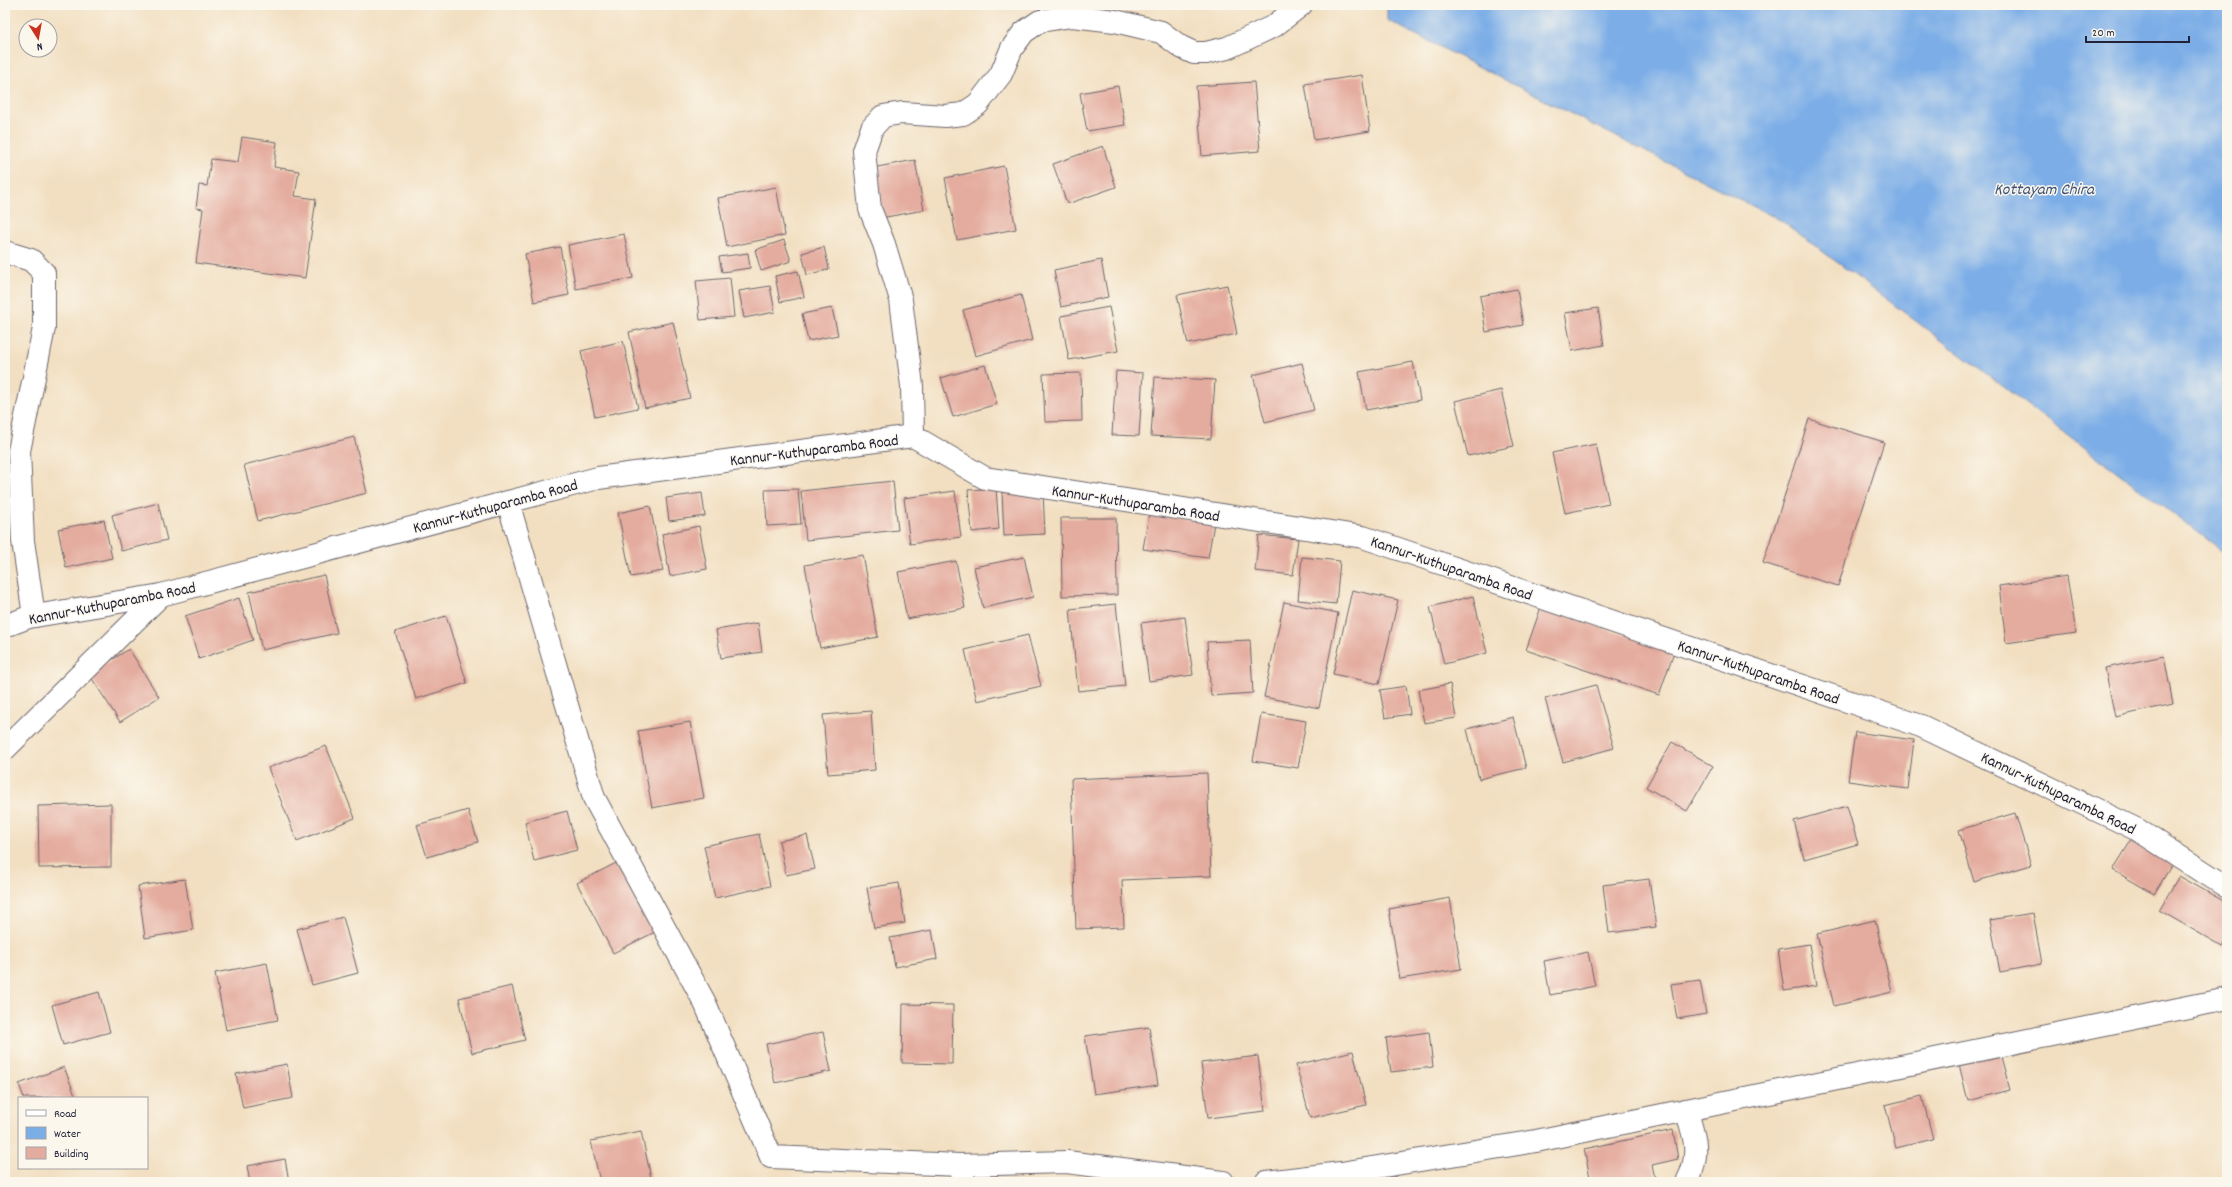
<svg xmlns="http://www.w3.org/2000/svg" width="2232" height="1187" font-family="Dekko,sans-serif">
<style>
.water{fill:#7bade7;stroke:#4e6891}
.building{fill:#e4ac9f}
.lines{fill:none;stroke-linecap:round;stroke-linejoin:round}
.minor-casing{stroke:#6b646a;stroke-width:24}
.primary-casing{stroke:#6b646a;stroke-width:24}
.minor{stroke:#fff;stroke-width:22}
.primary{stroke:#fff;stroke-width:22}
.labels{text-anchor:middle;stroke-width:3;stroke-linejoin:round;paint-order:stroke}
.street-label{font-size:16px;fill:#22223b;stroke:#fbf7ec}
.water-label{font-size:17px;font-style:italic;fill:#415377;stroke:#fbf7ec}
</style>
<rect width="100%" height="100%" fill="#fbf7ec"/>
<filter id="ink" filterUnits="userSpaceOnUse"><feTurbulence type="fractalNoise" baseFrequency=".025" numOctaves="2"/><feDisplacementMap in="SourceGraphic" scale="8" xChannelSelector="R" yChannelSelector="G"/><feConvolveMatrix kernelMatrix="1 2 1 2 8 2 1 2 1" color-interpolation-filters="sRGB"/></filter>
<filter id="wash" filterUnits="userSpaceOnUse"><feTurbulence type="fractalNoise" baseFrequency=".012" numOctaves="4" result="noise"/><feDisplacementMap in="SourceGraphic" scale="16" xChannelSelector="R" yChannelSelector="G"/><feGaussianBlur stdDeviation="0.9" result="paint"/><feColorMatrix in="noise" values="0 0 0 0 0 0 0 0 0 0 0 0 0 0 0 0 0 1.4 0 .05"/><feComposite in="paint" operator="in"/></filter>
<g filter="url(#wash)">
<rect width="100%" height="100%" fill="#f2dfc1"/>
<!-- water -->
<polygon class="water" points="1387,5 2227,5 2227,554 1782,221 1387,20"/>
<g id="blocks">
<!-- building -->
<g class="building">
<polygon points="1362,75 1370,131 1314,140 1305,84"/>
<polygon points="1254,82 1260,151 1202,156 1196,86"/>
<polygon points="1118,86 1125,125 1087,131 1080,93"/>
<polygon points="242,137 277,142 274,167 299,171 295,196 316,199 305,278 196,263 203,209 196,208 199,185 207,186 211,159 238,162"/>
<polygon points="1103,146 1116,187 1067,204 1053,164"/>
<polygon points="915,160 924,210 881,218 872,168"/>
<polygon points="1004,166 1016,229 957,240 945,178"/>
<polygon points="776,187 785,235 727,247 718,198"/>
<polygon points="624,234 633,278 576,289 568,245"/>
<polygon points="784,240 791,261 761,271 755,250"/>
<polygon points="560,247 569,295 534,302 525,254"/>
<polygon points="824,247 829,269 807,275 802,253"/>
<polygon points="748,253 750,268 722,272 719,257"/>
<polygon points="1101,260 1108,297 1061,307 1054,270"/>
<polygon points="798,271 804,297 780,302 775,276"/>
<polygon points="730,278 734,317 700,320 696,281"/>
<polygon points="1227,285 1237,334 1188,344 1177,295"/>
<polygon points="770,286 775,312 744,318 739,291"/>
<polygon points="1517,289 1523,325 1486,332 1480,296"/>
<polygon points="1021,295 1032,340 975,356 963,310"/>
<polygon points="1109,307 1118,351 1069,360 1061,316"/>
<polygon points="832,308 838,335 808,341 802,314"/>
<polygon points="1598,308 1604,345 1572,351 1565,313"/>
<polygon points="673,322 690,398 645,408 629,332"/>
<polygon points="623,341 638,408 595,417 581,351"/>
<polygon points="1413,362 1420,400 1366,410 1359,372"/>
<polygon points="1302,363 1314,410 1265,422 1253,375"/>
<polygon points="985,365 997,404 953,417 941,378"/>
<polygon points="1116,371 1143,373 1139,436 1112,435"/>
<polygon points="1081,373 1082,421 1045,422 1043,374"/>
<polygon points="1155,377 1215,380 1211,439 1151,436"/>
<polygon points="1501,390 1514,446 1468,456 1455,401"/>
<polygon points="1809,419 1884,442 1838,586 1763,563"/>
<polygon points="354,437 367,493 258,521 244,465"/>
<polygon points="1596,444 1609,504 1565,513 1552,453"/>
<polygon points="893,481 898,530 806,540 801,491"/>
<polygon points="996,488 999,529 972,532 968,490"/>
<polygon points="798,489 801,524 767,526 765,490"/>
<polygon points="955,491 961,537 910,544 904,498"/>
<polygon points="1043,491 1045,534 1004,536 1002,492"/>
<polygon points="702,493 705,516 669,521 666,498"/>
<polygon points="158,503 167,540 121,551 112,515"/>
<polygon points="650,506 663,571 631,577 618,513"/>
<polygon points="1149,514 1214,523 1208,558 1143,549"/>
<polygon points="1061,518 1116,518 1117,595 1062,596"/>
<polygon points="104,520 112,558 66,568 58,529"/>
<polygon points="699,526 707,569 670,576 662,534"/>
<polygon points="1259,535 1298,539 1293,575 1255,571"/>
<polygon points="863,555 878,637 820,648 805,565"/>
<polygon points="1024,557 1033,597 983,608 974,567"/>
<polygon points="1302,557 1340,561 1336,604 1298,600"/>
<polygon points="956,561 965,608 907,619 898,572"/>
<polygon points="5,566 8,579 5,580"/>
<polygon points="324,575 337,633 262,650 249,592"/>
<polygon points="2067,576 2076,633 2006,643 1999,586"/>
<polygon points="1352,590 1398,600 1379,684 1333,674"/>
<polygon points="1473,596 1487,653 1444,664 1430,607"/>
<polygon points="239,598 253,640 199,659 185,616"/>
<polygon points="1284,602 1338,613 1319,708 1264,697"/>
<polygon points="1116,604 1125,686 1078,691 1070,609"/>
<polygon points="1541,607 1674,652 1659,695 1526,650"/>
<polygon points="446,616 467,683 416,699 395,632"/>
<polygon points="1185,617 1193,675 1149,681 1141,623"/>
<polygon points="758,623 762,652 721,658 716,630"/>
<polygon points="1028,635 1041,686 977,701 965,650"/>
<polygon points="1250,640 1253,693 1211,696 1207,642"/>
<polygon points="129,649 159,697 120,722 89,674"/>
<polygon points="2164,656 2173,704 2115,717 2105,668"/>
<polygon points="1450,684 1456,718 1424,723 1418,690"/>
<polygon points="1596,685 1614,748 1563,762 1545,699"/>
<polygon points="1406,686 1410,714 1385,718 1380,690"/>
<polygon points="871,711 875,770 828,774 823,715"/>
<polygon points="1261,714 1306,721 1298,768 1253,761"/>
<polygon points="1513,717 1526,768 1479,779 1467,729"/>
<polygon points="690,722 704,798 652,808 638,731"/>
<polygon points="1855,732 1914,740 1908,789 1848,781"/>
<polygon points="1672,742 1713,766 1687,811 1646,787"/>
<polygon points="326,746 355,818 297,841 268,768"/>
<polygon points="1207,773 1211,876 1122,880 1124,927 1076,929 1071,779"/>
<polygon points="111,804 111,867 39,868 38,806"/>
<polygon points="1847,806 1858,844 1804,859 1794,821"/>
<polygon points="468,810 478,842 427,857 417,825"/>
<polygon points="567,811 577,850 534,861 525,822"/>
<polygon points="2015,813 2031,865 1974,882 1959,830"/>
<polygon points="759,834 770,886 715,898 704,846"/>
<polygon points="807,835 815,869 786,875 779,841"/>
<polygon points="2132,839 2173,863 2154,894 2113,870"/>
<polygon points="620,861 655,932 613,953 577,883"/>
<polygon points="2179,876 2227,903 2227,940 2223,947 2159,910"/>
<polygon points="185,879 193,930 145,938 138,886"/>
<polygon points="1649,879 1656,927 1609,933 1603,885"/>
<polygon points="899,883 905,923 874,928 867,888"/>
<polygon points="1450,898 1461,969 1400,979 1389,909"/>
<polygon points="2033,913 2042,964 2000,972 1990,920"/>
<polygon points="343,917 358,973 312,985 297,929"/>
<polygon points="1875,920 1892,992 1834,1006 1817,934"/>
<polygon points="932,930 937,959 895,967 890,938"/>
<polygon points="1809,944 1816,986 1784,991 1778,949"/>
<polygon points="1588,952 1595,986 1550,995 1544,961"/>
<polygon points="267,963 278,1020 226,1030 215,973"/>
<polygon points="1700,980 1706,1014 1677,1019 1671,984"/>
<polygon points="512,986 525,1040 472,1053 459,998"/>
<polygon points="99,992 110,1032 63,1045 52,1005"/>
<polygon points="903,1004 953,1005 952,1064 902,1063"/>
<polygon points="1149,1027 1158,1085 1094,1094 1085,1036"/>
<polygon points="823,1032 831,1071 775,1083 766,1044"/>
<polygon points="1429,1032 1433,1067 1391,1072 1386,1038"/>
<polygon points="1353,1051 1366,1105 1310,1118 1296,1065"/>
<polygon points="2000,1053 2010,1090 1968,1101 1959,1064"/>
<polygon points="1258,1056 1265,1111 1208,1118 1201,1063"/>
<polygon points="287,1064 293,1098 243,1108 236,1074"/>
<polygon points="64,1067 76,1098 24,1098 19,1084"/>
<polygon points="1922,1096 1933,1139 1896,1148 1885,1105"/>
<polygon points="1673,1130 1678,1159 1652,1165 1656,1182 1591,1182 1584,1149"/>
<polygon points="641,1131 651,1178 632,1182 600,1182 591,1141"/>
<polygon points="285,1159 289,1182 250,1182 247,1166"/>
<polygon points="1395,1176 1396,1182 1365,1182 1365,1181"/>
</g>
</g>
</g>
<g filter="url(#ink)">
<use href="#blocks" fill-opacity="0" stroke="#6b646a" stroke-width="1"/>
<g class="lines">
<defs>
<g id="minor">
<polyline points="5,252 31,260 44,273 44,328 19,451 23,541 34,616"/>
<polyline points="913,436 912,386 901,300 884,244 870,209 864,151 872,128 883,116 902,113 945,116 963,114 978,104 1001,74 1012,48 1024,32 1040,21 1072,16 1115,21 1161,32 1181,47 1194,53 1206,53 1227,48 1274,26 1301,5"/>
<polyline points="508,502 594,798 705,1003 771,1157 960,1165 964,1182"/>
<polyline points="5,749 161,595"/>
<path d="M 1686,1110 C 1695,1137 1701,1155 1687,1182"/>
<polyline points="960,1165 1067,1162 1223,1182"/>
<polyline points="1266,1182 1341,1173 1536,1141 2227,999"/>
</g>
<polyline id="primary" points="5,626 29,617 161,595 598,478 913,436 985,478 1363,537 1921,726 2138,830 2227,887"/>
</defs>
<!-- minor casing -->
<use href="#minor" class="minor-casing"/>
<!-- primary casing -->
<use href="#primary" class="primary-casing"/>
<!-- minor -->
<use href="#minor" class="minor"/>
<!-- primary -->
<use href="#primary" class="primary"/>
</g>
</g>
<g class="labels">
<!-- street labels -->
<g class="street-label">
<text transform="translate(814 449) rotate(-7)" y="6">Kannur-Kuthuparamba Road</text>
<text transform="translate(1136 502) rotate(9)" y="6">Kannur-Kuthuparamba Road</text>
<text transform="translate(495 505) rotate(-15)" y="6">Kannur-Kuthuparamba Road</text>
<text transform="translate(1452 567) rotate(19)" y="6">Kannur-Kuthuparamba Road</text>
<text transform="translate(112 602) rotate(-11)" y="6">Kannur-Kuthuparamba Road</text>
<text transform="translate(1759 671) rotate(19)" y="6">Kannur-Kuthuparamba Road</text>
<text transform="translate(2059 792) rotate(26)" y="6">Kannur-Kuthuparamba Road</text>
</g>
<!-- water labels -->
<g class="water-label">
<text x="2044" y="194">Kottayam Chira</text>
</g>
</g>
<!-- margin -->
<rect width="2232" height="1187" fill="none" stroke="#fbf7ec" stroke-width="20"/>
<!-- legend -->
<rect x="18" y="1097" width="130" height="72" fill="#fbf7ec" stroke="#a4a2a5"/>
<rect x="26" y="1110" width="20" height="6" fill="#ffffff" stroke="#a4a2a5"/>
<text x="54" y="1117" font-size="12" fill="#22223b">Road</text>
<rect x="26" y="1127" width="20" height="12" fill="#7bade7" stroke="#a4a2a5"/>
<text x="54" y="1137" font-size="12" fill="#22223b">Water</text>
<rect x="26" y="1147" width="20" height="12" fill="#e4ac9f" stroke="#a4a2a5"/>
<text x="54" y="1157" font-size="12" fill="#22223b">Building</text>
<!-- north arrow -->
<g transform="translate(38 38) rotate(169)"><circle r="19" fill="#fbf7ec" stroke="#a4a2a5"/>
<path d="M0-3L7 15L0 10L-7 15Z" fill="#c8321e"/>
<text y="-6" font-size="11" font-weight="bold" text-anchor="middle" fill="#22223b">N</text>
</g>
<!-- scale -->
<path d="M2086 36v6h103v-6" fill="none" stroke="#22223b" stroke-width="2"/>
<text x="2092" y="36" font-size="12" fill="#22223b" stroke="#fbf7ec" stroke-width="3" paint-order="stroke">20 m</text>
</svg>
